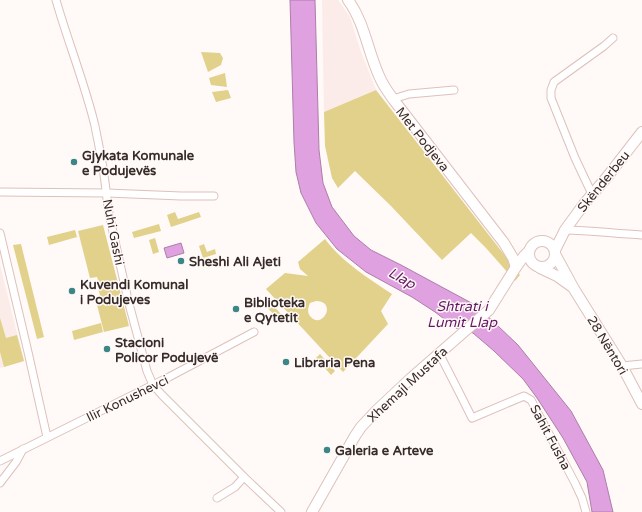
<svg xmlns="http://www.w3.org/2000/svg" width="642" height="512" font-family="'Varela Round',sans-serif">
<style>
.built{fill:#fcece9}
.green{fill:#e1d18b;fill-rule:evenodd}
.water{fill:#dfa1df;stroke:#ac7ea8}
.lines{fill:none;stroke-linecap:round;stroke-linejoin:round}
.street-casing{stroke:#dec1bb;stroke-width:9}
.secondary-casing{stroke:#dec1bb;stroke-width:12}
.street{stroke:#fff;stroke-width:7}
.secondary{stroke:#fff;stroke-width:10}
.poi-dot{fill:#3d8686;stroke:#fff9f7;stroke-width:1.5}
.labels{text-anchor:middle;stroke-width:3;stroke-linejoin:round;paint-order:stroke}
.street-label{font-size:13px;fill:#362b28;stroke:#fff9f7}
.poi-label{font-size:13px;font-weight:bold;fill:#362b28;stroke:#fff9f7;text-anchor:start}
.water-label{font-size:14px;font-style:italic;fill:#611863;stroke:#fff9f7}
</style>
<rect width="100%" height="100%" fill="#fff9f7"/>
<!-- built -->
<g class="built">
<polygon points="322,0 338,0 350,17 360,49 376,90 324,112"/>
<polygon points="0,265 24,361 0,368"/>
</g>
<!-- green -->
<g class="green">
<polygon points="201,52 220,53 223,58 221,65 208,72"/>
<polygon points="225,73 227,87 211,85 209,78"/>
<polygon points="228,90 231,98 216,102 212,92"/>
<polygon points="376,90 520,275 515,281 486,248 471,233 442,260 391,206 355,171 338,188 332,178 325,146 324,112"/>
<polygon points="175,212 178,219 199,212 201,217 171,227 167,215"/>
<polygon points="159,224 161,231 134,238 132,232"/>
<polygon points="103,225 129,326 104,332 97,305 102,304 98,287 100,286 97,277 90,278 78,231"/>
<polygon points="75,230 77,237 49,245 47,237"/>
<polygon points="155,238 159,252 153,254 149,240"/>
<path d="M 325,239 C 342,262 368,278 392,294 L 381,311 L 388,324 L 343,372 L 266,289 L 285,273 L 308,276 L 300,269 L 298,262 ZM 316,301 C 338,301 322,331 310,316 C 307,312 308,308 310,303 Z"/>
<polygon points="21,244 44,337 37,339 13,245"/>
<polygon points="204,244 207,252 215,249 216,254 203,258 199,246"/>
<polygon points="268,300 281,314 277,318 263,303"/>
<polygon points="0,318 6,338 17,335 24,361 4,367 0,352"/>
<polygon points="101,323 103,332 74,340 72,331"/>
<polygon points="320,354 335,371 331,375 316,358"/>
</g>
<!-- water -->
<g class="water">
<polygon points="290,0 315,0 319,150 323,183 332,207 354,236 371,250 401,265 477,306 518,345 571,411 603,470 613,512 592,512 587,482 563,438 537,398 523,379 494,351 473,333 456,328 435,312 412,297 366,272 337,249 316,223 301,193 296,172 294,142"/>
<polygon points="181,243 184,253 167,258 164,248"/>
</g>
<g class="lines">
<defs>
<g id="street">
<path d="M 56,0 C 68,42 85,84 95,126 C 98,142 102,159 104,175 C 106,188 107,201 109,214 L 128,300 L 147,371 L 153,385 L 162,395 L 244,477 L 281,512"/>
<polyline points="393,99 409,94 454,90"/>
<polyline points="0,192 107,193 181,196 214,196"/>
<polyline points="592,194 575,158 551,98 551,90 554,82 604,46 613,38"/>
<path d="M 565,230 C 591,230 616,234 642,235"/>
<polyline points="0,233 28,352 47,437"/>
<polyline points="439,353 460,394 472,418 524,396 531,400 575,483 582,498 586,512"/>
<polyline points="622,366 642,364"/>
<polyline points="0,461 169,377 254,332"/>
<polyline points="0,483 16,462 23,449"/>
<polyline points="217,498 235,487 244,477"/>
</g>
<g id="secondary">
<path d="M 348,0 C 365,23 368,53 380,78 C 383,85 388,92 393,99 L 504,243 L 513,258 L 516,267"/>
<circle cx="542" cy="254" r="13"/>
<polyline points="555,250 565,230 584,204 607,177 642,132"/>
<polyline points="555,254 574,289 622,366 642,404"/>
<polyline points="540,268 557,276 571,286"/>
<polyline points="312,512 355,436 361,427 376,411 410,379 489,310 516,267 524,256 528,252"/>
</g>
</defs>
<!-- street casing -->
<use href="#street" class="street-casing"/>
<!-- secondary casing -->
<use href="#secondary" class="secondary-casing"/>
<!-- street -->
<use href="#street" class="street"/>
<!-- secondary -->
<use href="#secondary" class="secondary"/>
</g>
<!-- markers -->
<g class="poi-dot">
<circle cx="74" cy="162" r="4"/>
<circle cx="181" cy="261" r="4"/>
<circle cx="72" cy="291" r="4"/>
<circle cx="236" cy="309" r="4"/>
<circle cx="107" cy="349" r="4"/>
<circle cx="286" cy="362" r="4"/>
<circle cx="327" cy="450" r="4"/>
</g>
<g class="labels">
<!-- street labels -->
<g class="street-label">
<text transform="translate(423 139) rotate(52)" y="5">Met Podjeva</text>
<text transform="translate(603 181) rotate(-51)" y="5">Skënderbeu</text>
<text transform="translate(114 232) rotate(79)" y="5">Nuhi Gashi</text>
<text transform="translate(608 345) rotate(59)" y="5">28 Nëntori</text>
<text transform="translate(407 384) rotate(-43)" y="5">Xhemajl Mustafa</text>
<text transform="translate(127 398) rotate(-26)" y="5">Ilir Konushevci</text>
<text transform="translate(551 437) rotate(62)" y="5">Sahit Fusha</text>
</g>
<!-- poi labels -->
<g class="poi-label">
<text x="82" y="160">Gjykata Komunale<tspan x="82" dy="15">e Podujevës</tspan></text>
<text x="189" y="266">Sheshi Ali Ajeti</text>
<text x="80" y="289">Kuvendi Komunal<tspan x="80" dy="15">i Podujeves</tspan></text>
<text x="244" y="307">Biblioteka<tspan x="244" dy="15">e Qytetit</tspan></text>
<text x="115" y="347">Stacioni<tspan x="115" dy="15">Policor Podujevë</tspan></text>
<text x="294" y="367">Libraria Pena</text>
<text x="335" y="455">Galeria e Arteve</text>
</g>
<!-- water labels -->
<g class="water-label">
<text transform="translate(402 278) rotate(29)" y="5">Llap</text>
<text x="462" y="311">Shtrati i<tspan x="462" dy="16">Lumit Llap</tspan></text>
</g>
</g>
</svg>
